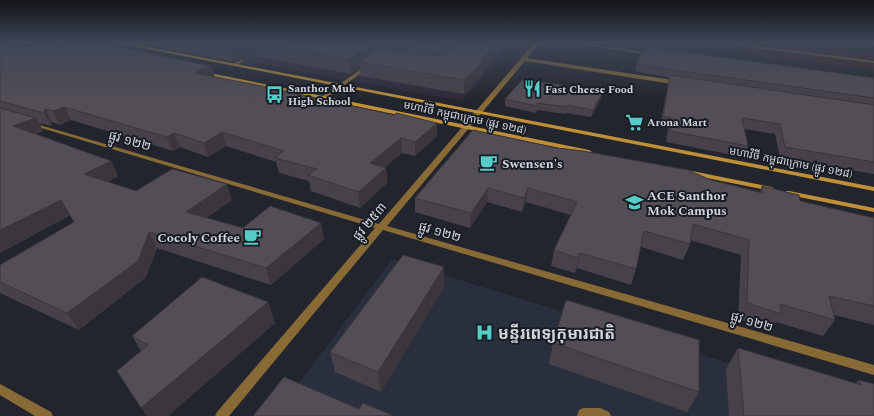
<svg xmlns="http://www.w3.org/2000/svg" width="874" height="416" font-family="Spectral,'Noto Sans Khmer',serif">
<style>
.commercial{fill:#3a2725}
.built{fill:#292f3c}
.education{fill:#2f2939}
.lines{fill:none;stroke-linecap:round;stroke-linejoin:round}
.service{fill:#886a37;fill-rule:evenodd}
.minor{fill:#886a37;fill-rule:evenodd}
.secondary{fill:#c09038;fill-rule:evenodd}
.wall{fill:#474249}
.shaded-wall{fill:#3a363c}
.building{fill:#534d55;stroke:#3a363c}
.labels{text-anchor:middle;stroke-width:4;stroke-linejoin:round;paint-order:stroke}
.far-poi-label{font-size:11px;font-weight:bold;fill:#d3d5db;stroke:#181c24;text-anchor:start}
.far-street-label{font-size:11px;fill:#d3d5db;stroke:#181c24}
.street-label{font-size:13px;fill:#d3d5db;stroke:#181c24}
.poi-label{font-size:13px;font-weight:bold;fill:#d3d5db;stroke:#181c24;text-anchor:start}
.near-poi-label{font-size:16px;font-weight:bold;fill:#d3d5db;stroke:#181c24;text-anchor:start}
</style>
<rect width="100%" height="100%" fill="#22252d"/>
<!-- commercial -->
<polygon class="commercial" points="650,42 772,42 874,54 874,70"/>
<!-- built -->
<polygon class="built" points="392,259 874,408 874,416 274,416"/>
<!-- education -->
<polygon class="education" points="291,42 515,42 462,101 248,62"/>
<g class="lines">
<!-- service -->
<g class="service">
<polygon points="250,55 254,56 235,66 231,65"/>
<polygon points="367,65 371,66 325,99 321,99 321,97"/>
<polygon points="583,408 600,408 609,412 611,416 577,416 579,410"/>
</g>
<!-- minor -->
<g class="minor">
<polygon points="535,42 540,42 527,58 679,81 682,83 679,85 525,61 387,226 874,365 874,375 383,230 229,416 215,416 217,412 375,228 28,124 31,122 33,123 379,224"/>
<polygon points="564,42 578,42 651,53 653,54 651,55"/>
<polygon points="712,42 728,42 874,61 874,63"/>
<polygon points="0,384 51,412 53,416 35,416 0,395"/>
</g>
<!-- secondary -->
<g class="secondary">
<polygon points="8,42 16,42 0,47 0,45"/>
<polygon points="50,42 60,42 82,48 80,49"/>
<polygon points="112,42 123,42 874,187 874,191"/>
<polygon points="205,72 589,150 592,152 589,154 203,75 203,73"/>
<polygon points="684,170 687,170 771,187 775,189 771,191 687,174 683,172"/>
<polygon points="786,191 789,191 874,208 874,212 789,195 786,195 785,193"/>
</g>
</g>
<!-- wall -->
<g class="wall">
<polygon points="132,42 387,42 387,44 509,42 484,70 483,74 464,94 360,76 360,68 351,74 259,57 243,64 242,58 234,62"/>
<polygon points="0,45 20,48 211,66 215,77 437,136 415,156 402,153 384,167 386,168 387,183 360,208 311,191 309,181 279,173 276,162 226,146 208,157 180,147 173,151 71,120 60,125 52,122 51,126 39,123 43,131 36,134 111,161 118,176 107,182 136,191 232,200 206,218 243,228 321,223 324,239 271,285 157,248 146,277 79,330 0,293 0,265 74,222 70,215 0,253"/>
<polygon points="637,63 874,78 874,174 780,158 775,134 744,129 748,146 743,157 666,142 668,128 660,126 668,84 670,78 635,71"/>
<polygon points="505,99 601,99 591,117 566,113 565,114 537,110 536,113 505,106"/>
<polygon points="557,148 711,180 760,192 762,186 800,201 874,218 874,325 834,315 835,320 823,336 776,322 771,330 738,319 741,255 690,240 690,244 683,260 641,247 636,269 631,285 577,268 575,273 551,266 554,250 571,215 526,202 522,212 487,202 470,228 415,212 415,198"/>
<polygon points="444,287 381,392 335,372 330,352"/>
<polygon points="268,302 275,323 168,416 147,416 117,371 141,351 132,336"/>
<polygon points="553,343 699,392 687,412 549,364"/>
<polygon points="738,348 855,384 859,380 874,416 729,416 726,369"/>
</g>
<!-- shaded-wall -->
<g class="shaded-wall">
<polygon points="240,42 269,42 256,43 259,57 243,64 242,58 234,62 230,48"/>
<polygon points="376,42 387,42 388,46 385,45 385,50 367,63 359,62 360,68 351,74 350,59"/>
<polygon points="450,42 464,42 437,63 437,51"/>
<polygon points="498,42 509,42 484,70 483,74 464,94 464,80 481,60"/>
<polygon points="211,66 215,78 194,73"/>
<polygon points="603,92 601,99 591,117 593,110"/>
<polygon points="64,107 71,120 60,125 53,111"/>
<polygon points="45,109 52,122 51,126 44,113"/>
<polygon points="36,118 43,131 22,140 13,126"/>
<polygon points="437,123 437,136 415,156 415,142"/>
<polygon points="222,132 226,146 208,157 204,143"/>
<polygon points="174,133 180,147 173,151 167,137"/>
<polygon points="401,138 402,153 372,178 370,163"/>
<polygon points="111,161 118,176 92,189 84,174"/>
<polygon points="386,168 387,183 360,208 358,192"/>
<polygon points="227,184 232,200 192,228 186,212"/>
<polygon points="488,188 487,202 470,228 471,213"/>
<polygon points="528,188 526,202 522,212 524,198"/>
<polygon points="61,200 71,215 0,253 0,230"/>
<polygon points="321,223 324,239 271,285 266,268"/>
<polygon points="149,232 157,248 146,277 79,330 67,313"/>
<polygon points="580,253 577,268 575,273 578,258"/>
<polygon points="444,267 444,287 381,392 378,372"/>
<polygon points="268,302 275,323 168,416 147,416 141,408"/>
</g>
<!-- building -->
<g class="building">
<polygon points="80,42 93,42 211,66 194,73 262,86 394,115 396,113 437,123 415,142 401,138 370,163 386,168 358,192 308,175 317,169 275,158 284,151 222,132 204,143 174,133 167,137 64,107 53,111 45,109 44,113 0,101 0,45 3,45 20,48 39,43 64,47"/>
<polygon points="200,42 240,42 230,48"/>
<polygon points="255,42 376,42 350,59 256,43 240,49"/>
<polygon points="389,42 450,42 441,49 437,51 385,45"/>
<polygon points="460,42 498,42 481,60 484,61 464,80 359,62 377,50 439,56 447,53"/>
<polygon points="645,47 874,78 874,98 662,68 637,63"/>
<polygon points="670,75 874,105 874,162 785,147 780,124 742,118 748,146 670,131 671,118 663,116"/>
<polygon points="523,79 603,92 593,110 568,105 567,107 538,103 537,106 505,99"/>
<polygon points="0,108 36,118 13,126 111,161 84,174 136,191 172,169 227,184 186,212 243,228 270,206 321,223 266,268 149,232 138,261 67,313 0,282 0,265 74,222 61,200 0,230"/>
<polygon points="473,130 557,148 583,151 688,170 711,180 762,193 762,186 799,195 800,201 874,218 874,306 829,296 835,320 780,304 781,314 747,303 749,240 693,224 690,244 644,231 636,269 580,253 578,258 554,250 577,202 528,188 524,198 488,188 471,213 415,198"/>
<polygon points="403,255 444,267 378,372 330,352"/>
<polygon points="202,277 268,302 141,408 117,371 148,345 132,336"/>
<polygon points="566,300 699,340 699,392 553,343"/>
<polygon points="738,348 861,385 859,380 874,384 874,416 744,416"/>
<polygon points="284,377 359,409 363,403 394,416 253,416"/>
</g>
<!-- sky -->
<linearGradient id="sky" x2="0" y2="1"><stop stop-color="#131419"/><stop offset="0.42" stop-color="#3e4657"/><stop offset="1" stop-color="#3e4657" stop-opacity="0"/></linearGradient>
<rect width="874" height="101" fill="url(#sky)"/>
<!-- icons -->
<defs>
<symbol id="restaurant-bare" viewBox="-9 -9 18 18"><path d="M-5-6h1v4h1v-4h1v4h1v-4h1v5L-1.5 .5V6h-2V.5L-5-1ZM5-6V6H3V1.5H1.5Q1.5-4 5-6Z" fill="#55cdc6" stroke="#181c24" stroke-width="2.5" paint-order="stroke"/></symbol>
<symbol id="bus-bare" viewBox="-9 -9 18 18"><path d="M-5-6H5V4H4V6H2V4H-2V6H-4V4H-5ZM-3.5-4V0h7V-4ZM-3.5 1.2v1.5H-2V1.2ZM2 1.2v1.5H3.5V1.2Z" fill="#55cdc6" stroke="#181c24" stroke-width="2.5" paint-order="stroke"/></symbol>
<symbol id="supermarket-bare" viewBox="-9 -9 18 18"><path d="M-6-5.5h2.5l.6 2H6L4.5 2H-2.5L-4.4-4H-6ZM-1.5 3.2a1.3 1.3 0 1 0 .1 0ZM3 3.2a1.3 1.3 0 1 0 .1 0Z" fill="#55cdc6" stroke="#181c24" stroke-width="2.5" paint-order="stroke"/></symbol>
<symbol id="cafe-bare" viewBox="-9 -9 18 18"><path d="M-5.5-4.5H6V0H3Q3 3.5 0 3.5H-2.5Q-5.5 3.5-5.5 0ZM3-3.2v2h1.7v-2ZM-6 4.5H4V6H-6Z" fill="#55cdc6" stroke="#181c24" stroke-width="2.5" paint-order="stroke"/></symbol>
<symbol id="school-bare" viewBox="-9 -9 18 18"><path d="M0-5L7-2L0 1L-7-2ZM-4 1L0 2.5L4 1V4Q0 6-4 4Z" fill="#55cdc6" stroke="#181c24" stroke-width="2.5" paint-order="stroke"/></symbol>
<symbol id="hospital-bare" viewBox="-9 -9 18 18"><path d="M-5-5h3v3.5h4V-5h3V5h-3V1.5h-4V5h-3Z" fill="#55cdc6" stroke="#181c24" stroke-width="2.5" paint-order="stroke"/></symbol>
</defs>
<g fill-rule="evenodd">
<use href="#restaurant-bare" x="520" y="76" width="25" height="25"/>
<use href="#bus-bare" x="262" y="82" width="25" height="25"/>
<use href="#supermarket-bare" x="622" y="110" width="25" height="25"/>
<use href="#cafe-bare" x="476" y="150" width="25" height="25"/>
<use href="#school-bare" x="622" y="190" width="25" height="25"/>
<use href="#cafe-bare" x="240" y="224" width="25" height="25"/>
<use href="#hospital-bare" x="472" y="320" width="25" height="25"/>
</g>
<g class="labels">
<!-- far-poi labels -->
<g class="far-poi-label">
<text x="288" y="92">Santhor Muk<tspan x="288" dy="13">High School</tspan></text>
<text x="545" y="93">Fast Cheese Food</text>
<text x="647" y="126">Arona Mart</text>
</g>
<!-- far-street labels -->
<g class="far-street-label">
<text transform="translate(465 117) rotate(12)" y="4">មហាវិថី កម្ពុជាក្រោម (ផ្លូវ ១២៨)</text>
<text transform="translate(791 162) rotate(11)" y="4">មហាវិថី កម្ពុជាក្រោម (ផ្លូវ ១២៨)</text>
</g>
<!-- street labels -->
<g class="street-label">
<text transform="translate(130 140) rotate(16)" y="5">ផ្លូវ ១២២</text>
<text transform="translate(369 221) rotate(-50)" y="5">ផ្លូវ ២៥៣</text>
<text transform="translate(440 231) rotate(16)" y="5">ផ្លូវ ១២២</text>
<text transform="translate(752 321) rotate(16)" y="5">ផ្លូវ ១២២</text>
</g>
<!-- poi labels -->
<g class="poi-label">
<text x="502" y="168">Swensen's</text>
<text x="647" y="200">ACE Santhor<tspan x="647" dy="15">Mok Campus</tspan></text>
<text x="240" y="242" text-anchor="end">Cocoly Coffee</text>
</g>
<!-- near-poi labels -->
<g class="near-poi-label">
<text x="498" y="339">មន្ទីរពេទ្យកុមារជាតិ</text>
</g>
</g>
</svg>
